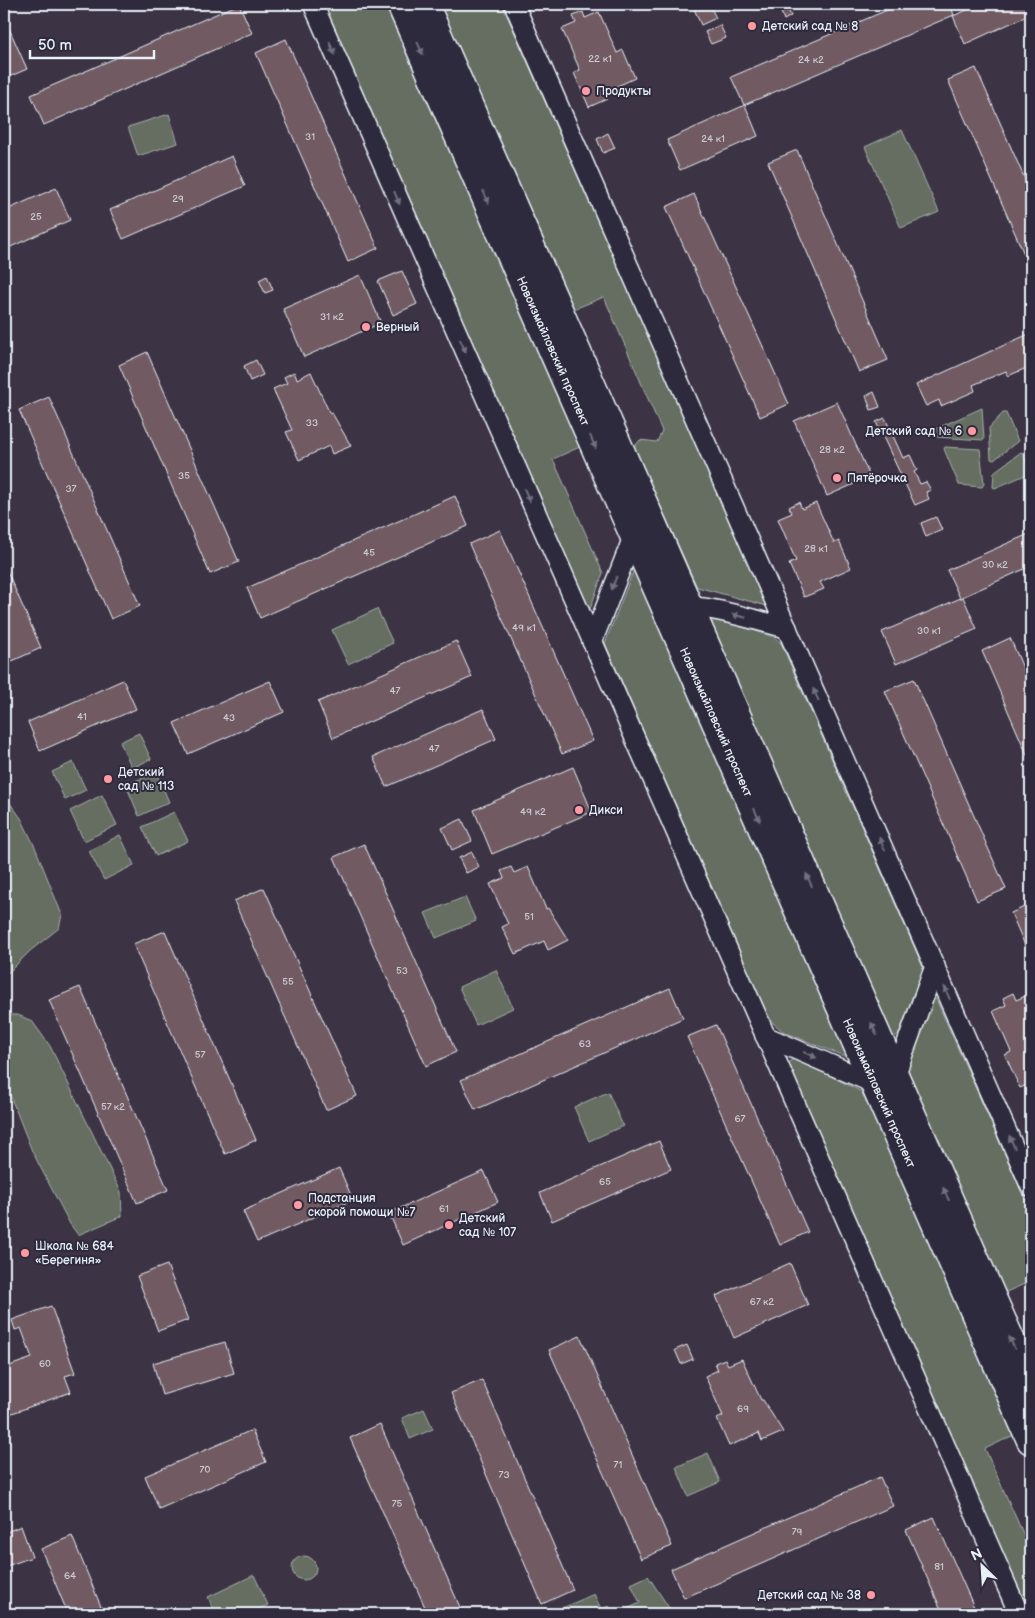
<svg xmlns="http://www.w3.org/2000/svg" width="1035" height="1618" font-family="'Balsamiq Sans',sans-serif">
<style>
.green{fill:#656e61;stroke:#a6b0ac}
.building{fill:#725a62;stroke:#e8f1f8}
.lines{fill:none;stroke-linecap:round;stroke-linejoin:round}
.street-casing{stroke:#e8f1f8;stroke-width:22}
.secondary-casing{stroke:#e8f1f8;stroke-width:31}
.street{stroke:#2f2a3d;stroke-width:19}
.secondary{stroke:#2f2a3d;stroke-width:28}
.oneway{fill:#70707e}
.poi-dot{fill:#ff9aa2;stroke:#2f2a3d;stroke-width:2}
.labels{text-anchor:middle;stroke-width:4;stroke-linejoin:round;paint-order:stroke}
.number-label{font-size:10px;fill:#cacbd2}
.poi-label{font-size:12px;fill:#e8f1f8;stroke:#2f2a3d;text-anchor:start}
.street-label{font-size:12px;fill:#e8f1f8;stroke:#2f2a3d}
</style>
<rect width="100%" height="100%" fill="#3c3444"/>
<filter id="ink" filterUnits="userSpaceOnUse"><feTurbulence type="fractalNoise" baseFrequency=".02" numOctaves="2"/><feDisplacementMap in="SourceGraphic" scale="10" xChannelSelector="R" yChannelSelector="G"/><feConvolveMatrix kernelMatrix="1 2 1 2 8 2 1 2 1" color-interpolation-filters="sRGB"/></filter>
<g filter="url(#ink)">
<!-- green -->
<g class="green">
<polygon points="322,4 387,4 582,446 553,459 603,573 589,612"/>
<polygon points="440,4 502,4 767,606 697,587 634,447 640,440 657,442 662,431 604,297 574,309"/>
<polygon points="169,114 178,143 138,156 128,127"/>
<polygon points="902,130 939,212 901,228 865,147"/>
<polygon points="982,408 984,440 936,437 933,430"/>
<polygon points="1003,413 1006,413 1018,441 994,460 991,459 989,428"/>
<polygon points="945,447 980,449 984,484 982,487 959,485 944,449"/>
<polygon points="1021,452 1023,453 1030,473 995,488 993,487 994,472"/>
<polygon points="636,564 851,1059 784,1032 773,1023 765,1010 605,643"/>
<polygon points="377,609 393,643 348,664 332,630"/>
<polygon points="715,619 720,619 774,637 781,643 923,967 899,1034 892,1039 711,625"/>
<polygon points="139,733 151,759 132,768 120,742"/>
<polygon points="73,762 86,790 65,800 52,772"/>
<polygon points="156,772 169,802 139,816 126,785"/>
<polygon points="4,795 21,818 35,847 62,915 59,928 30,951 4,977"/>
<polygon points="102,795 117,825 84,841 70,811"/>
<polygon points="174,812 188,841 156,856 142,827"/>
<polygon points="120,835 134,865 104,880 89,851"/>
<polygon points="465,897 476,921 436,938 425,913"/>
<polygon points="496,970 513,1008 476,1025 459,987"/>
<polygon points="936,999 1031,1213 1031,1281 1004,1293 908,1073 909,1062 931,1000"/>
<polygon points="4,1015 18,1015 32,1021 50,1046 121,1192 122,1216 78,1235 70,1224 32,1151 4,1080"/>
<polygon points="797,1059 864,1093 1016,1434 985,1449 1031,1551 1031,1614 1028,1614 788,1065 791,1060"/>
<polygon points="608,1092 623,1126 589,1141 574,1107"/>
<polygon points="424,1409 433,1429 410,1439 402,1418"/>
<polygon points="708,1453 720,1482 688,1496 676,1467"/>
<circle cx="304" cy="1568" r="12"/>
<polygon points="254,1575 268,1605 248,1614 216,1614 208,1597"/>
<polygon points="648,1576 673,1614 616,1614 640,1603 631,1584"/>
<polygon points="594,1594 601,1609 609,1606 613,1614 549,1614"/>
</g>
<!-- building -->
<g class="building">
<polygon points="239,4 252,33 44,125 31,95"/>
<polygon points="692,4 709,4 716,18 701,25"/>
<polygon points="901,4 950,4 954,15 744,105 731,77"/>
<polygon points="981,4 1031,4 1031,14 965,44 953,16"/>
<polygon points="788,9 791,16 784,20 781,12"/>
<polygon points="583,12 585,18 599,12 617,53 623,50 635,78 604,92 607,99 589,107 574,73 580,70 562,29 576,23 573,16"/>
<polygon points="4,17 27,69 4,79"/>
<polygon points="720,25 726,38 711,44 705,32"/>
<polygon points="286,39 378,248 348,262 256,53"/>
<polygon points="976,68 1031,193 1031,270 948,80"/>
<polygon points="745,105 758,136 680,170 667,140"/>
<polygon points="608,133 615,148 603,153 597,139"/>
<polygon points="797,150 888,360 859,372 768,162"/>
<polygon points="232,156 245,186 123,239 110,210"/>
<polygon points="56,188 70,220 4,250 4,211"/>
<polygon points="694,194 789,404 760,417 666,207"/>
<polygon points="402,271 417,304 393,315 378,281"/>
<polygon points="360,275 381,323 304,357 283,309"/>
<polygon points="267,276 273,290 265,293 259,280"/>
<polygon points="1031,333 1031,366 1008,376 1006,371 973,385 975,391 941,406 939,400 926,406 916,385"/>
<polygon points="147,352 239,562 210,574 119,365"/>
<polygon points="256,360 263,375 250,381 244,366"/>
<polygon points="294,372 297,379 311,372 330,414 332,413 351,446 332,454 329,446 299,460 286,432 292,430 273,389 287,383 284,377"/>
<polygon points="874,392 880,407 871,410 866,396"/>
<polygon points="49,397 140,606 111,619 19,410"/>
<polygon points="837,402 870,477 827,496 794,421"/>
<polygon points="885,418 903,458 910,455 917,470 914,472 920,484 926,482 931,490 926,492 929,499 915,505 876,422"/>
<polygon points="455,496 468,526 260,618 247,588"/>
<polygon points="799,502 802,509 816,503 834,543 839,541 851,568 820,582 824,589 804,597 789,564 796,561 778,519 792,513 789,507"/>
<polygon points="936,517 942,530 926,537 921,523"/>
<polygon points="500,530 593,741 562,754 469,544"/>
<polygon points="1031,533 1031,566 960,598 947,570"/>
<polygon points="4,564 41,648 10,662 4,648"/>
<polygon points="963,597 977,629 896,664 882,632"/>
<polygon points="1010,638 1031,686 1031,764 982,651"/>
<polygon points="456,641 472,677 333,738 318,702"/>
<polygon points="914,679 1006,889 977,901 885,691"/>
<polygon points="123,680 136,709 40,751 28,722"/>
<polygon points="270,681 284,712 188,754 174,723"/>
<polygon points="483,709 496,739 386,787 373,757"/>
<polygon points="573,767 592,812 492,854 474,810"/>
<polygon points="462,819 472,841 452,850 442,828"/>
<polygon points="364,844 456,1052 426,1066 334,857"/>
<polygon points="472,852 479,867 466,873 459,858"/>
<polygon points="511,867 514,873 528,867 546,909 548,908 568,940 548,950 544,941 515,954 502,927 508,924 490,884 504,878 501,871"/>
<polygon points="264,888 357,1096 326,1110 234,901"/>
<polygon points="1031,904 1031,959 1011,913"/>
<polygon points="165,931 256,1140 225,1154 133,944"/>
<polygon points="80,987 168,1190 137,1203 49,1000"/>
<polygon points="670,988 683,1018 475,1110 461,1080"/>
<polygon points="1013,993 1016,1000 1030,994 1031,996 1031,1083 1020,1088 1005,1055 1011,1052 993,1011 1006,1005 1003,998"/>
<polygon points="716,1025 808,1232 780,1245 687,1037"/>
<polygon points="659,1141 671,1169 552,1221 540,1193"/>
<polygon points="339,1168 353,1200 257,1242 243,1211"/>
<polygon points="484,1171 498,1202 403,1245 389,1213"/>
<polygon points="790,1263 808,1305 734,1338 716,1296"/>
<polygon points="167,1265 188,1320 158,1331 137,1276"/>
<polygon points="51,1306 75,1373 65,1376 71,1392 4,1416 4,1368 32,1358 21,1328 15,1330 12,1320"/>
<polygon points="580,1336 672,1546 641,1559 549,1350"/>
<polygon points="225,1342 234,1373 162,1395 153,1363"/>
<polygon points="687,1345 693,1359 681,1364 675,1350"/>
<polygon points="725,1359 728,1365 742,1359 761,1400 763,1400 783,1432 762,1441 759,1433 729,1446 717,1419 723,1416 705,1376 718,1370 715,1363"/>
<polygon points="482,1380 573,1590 542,1604 451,1393"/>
<polygon points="380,1424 386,1438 463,1614 428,1614 350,1438"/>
<polygon points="252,1430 266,1462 159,1509 145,1476"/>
<polygon points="880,1477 893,1506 684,1598 671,1569"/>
<polygon points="934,1517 977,1614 943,1614 932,1589 906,1530"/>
<polygon points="21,1526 32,1557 4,1567 4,1533"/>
<polygon points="72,1536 97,1597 104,1614 68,1614 41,1549"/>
</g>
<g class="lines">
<defs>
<g id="street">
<polyline points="313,4 1019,1614"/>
<polyline points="514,4 1031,1187"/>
<path d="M 681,609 C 699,601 764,623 787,628"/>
<polyline points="592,642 634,535 640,532"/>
<polyline points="765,1036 875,1084 895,1076 935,966"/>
</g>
<g id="secondary">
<polyline points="401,4 1031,1440"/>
<polyline points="424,4 1031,1387"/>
</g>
</defs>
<!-- street casing -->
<use href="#street" class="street-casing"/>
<!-- secondary casing -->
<use href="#secondary" class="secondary-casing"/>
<!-- street -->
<use href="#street" class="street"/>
<!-- secondary -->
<use href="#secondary" class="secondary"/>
</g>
<!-- one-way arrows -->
<defs><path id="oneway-solid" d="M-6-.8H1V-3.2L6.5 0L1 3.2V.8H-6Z" transform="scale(1.25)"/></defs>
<g class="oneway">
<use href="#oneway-solid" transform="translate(332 48) rotate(67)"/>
<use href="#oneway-solid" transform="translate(420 48) rotate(66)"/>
<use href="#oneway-solid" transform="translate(486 197) rotate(66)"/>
<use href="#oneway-solid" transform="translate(397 198) rotate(67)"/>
<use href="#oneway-solid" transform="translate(463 346) rotate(66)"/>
<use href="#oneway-solid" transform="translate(593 442) rotate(66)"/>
<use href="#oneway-solid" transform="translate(527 495) rotate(66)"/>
<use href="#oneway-solid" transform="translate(614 583) rotate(111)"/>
<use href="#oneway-solid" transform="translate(739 616) rotate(-166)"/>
<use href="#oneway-solid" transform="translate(816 695) rotate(-114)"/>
<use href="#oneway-solid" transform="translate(757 815) rotate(66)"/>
<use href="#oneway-solid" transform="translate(882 844) rotate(-114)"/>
<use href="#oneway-solid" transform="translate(809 880) rotate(-114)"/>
<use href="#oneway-solid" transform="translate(947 993) rotate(-114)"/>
<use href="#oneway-solid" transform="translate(874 1029) rotate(-114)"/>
<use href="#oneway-solid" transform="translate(810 1055) rotate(24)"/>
<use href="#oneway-solid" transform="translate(1012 1142) rotate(-114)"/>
<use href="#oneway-solid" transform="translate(946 1194) rotate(-114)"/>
<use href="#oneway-solid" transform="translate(1012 1343) rotate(-114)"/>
</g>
</g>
<!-- markers -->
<g class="poi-dot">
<circle cx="752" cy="26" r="5"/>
<circle cx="586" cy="91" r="5"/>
<circle cx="366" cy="327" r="5"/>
<circle cx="972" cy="431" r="5"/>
<circle cx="837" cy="478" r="5"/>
<circle cx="108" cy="779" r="5"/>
<circle cx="579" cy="810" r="5"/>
<circle cx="298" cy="1205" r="5"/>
<circle cx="449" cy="1225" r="5"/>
<circle cx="25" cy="1253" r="5"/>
<circle cx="871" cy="1595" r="5"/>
</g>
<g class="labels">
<!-- number labels -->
<g class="number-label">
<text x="600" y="62">22 к1</text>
<text x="811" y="63">24 к2</text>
<text x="310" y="140">31</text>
<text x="713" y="142">24 к1</text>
<text x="178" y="202">29</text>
<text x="36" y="220">25</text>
<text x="332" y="320">31 к2</text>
<text x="312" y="426">33</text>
<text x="832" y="453">28 к2</text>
<text x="184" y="479">35</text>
<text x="71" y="492">37</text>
<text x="816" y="552">28 к1</text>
<text x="369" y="556">45</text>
<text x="995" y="568">30 к2</text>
<text x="524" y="631">49 к1</text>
<text x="929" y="634">30 к1</text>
<text x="395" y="694">47</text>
<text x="82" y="720">41</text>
<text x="229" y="721">43</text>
<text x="434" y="752">47</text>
<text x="533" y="815">49 к2</text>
<text x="529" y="920">51</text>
<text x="402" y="974">53</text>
<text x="288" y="985">55</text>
<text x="585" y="1047">63</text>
<text x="200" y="1058">57</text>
<text x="113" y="1110">57 к2</text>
<text x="740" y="1122">67</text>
<text x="605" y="1185">65</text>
<text x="444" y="1212">61</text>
<text x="762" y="1305">67 к2</text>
<text x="45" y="1367">60</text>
<text x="743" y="1412">69</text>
<text x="618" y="1468">71</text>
<text x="205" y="1473">70</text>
<text x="504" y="1478">73</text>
<text x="397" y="1507">75</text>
<text x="797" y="1535">79</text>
<text x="939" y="1570">81</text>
<text x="70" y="1579">64</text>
</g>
<!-- poi labels -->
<g class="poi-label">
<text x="762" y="30">Детский сад № 8</text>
<text x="596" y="95">Продукты</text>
<text x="376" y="331">Верный</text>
<text x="962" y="435" text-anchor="end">Детский сад № 6</text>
<text x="847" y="482">Пятёрочка</text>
<text x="118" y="776">Детский<tspan x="118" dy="14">сад № 113</tspan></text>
<text x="589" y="814">Дикси</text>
<text x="308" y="1202">Подстанция<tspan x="308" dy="14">скорой помощи №7</tspan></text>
<text x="459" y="1222">Детский<tspan x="459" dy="14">сад № 107</tspan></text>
<text x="35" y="1250">Школа № 684<tspan x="35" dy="14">«Берегиня»</tspan></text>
<text x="861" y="1599" text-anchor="end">Детский сад № 38</text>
</g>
<!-- street labels -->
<g class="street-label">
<text transform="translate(553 351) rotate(66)" y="4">Новоизмайловский проспект</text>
<text transform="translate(716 722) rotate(66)" y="4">Новоизмайловский проспект</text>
<text transform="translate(879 1093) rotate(66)" y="4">Новоизмайловский проспект</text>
</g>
</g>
<!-- margin -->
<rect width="1035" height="1618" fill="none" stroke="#2f2a3d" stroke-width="20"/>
<rect x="10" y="10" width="1015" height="1598" fill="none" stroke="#e8f1f8" stroke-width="2" filter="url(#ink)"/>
<!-- north arrow -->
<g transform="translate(982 1566) rotate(335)" stroke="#2f2a3d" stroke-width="4" paint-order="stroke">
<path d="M0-4L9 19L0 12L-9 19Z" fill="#e8f1f8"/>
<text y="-8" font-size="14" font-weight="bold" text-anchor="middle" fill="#e8f1f8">N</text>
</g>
<!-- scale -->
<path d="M30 50v8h124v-8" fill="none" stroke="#e8f1f8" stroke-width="2.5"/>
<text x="38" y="50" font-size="15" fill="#e8f1f8" stroke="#2f2a3d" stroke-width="4" paint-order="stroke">50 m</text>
</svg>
